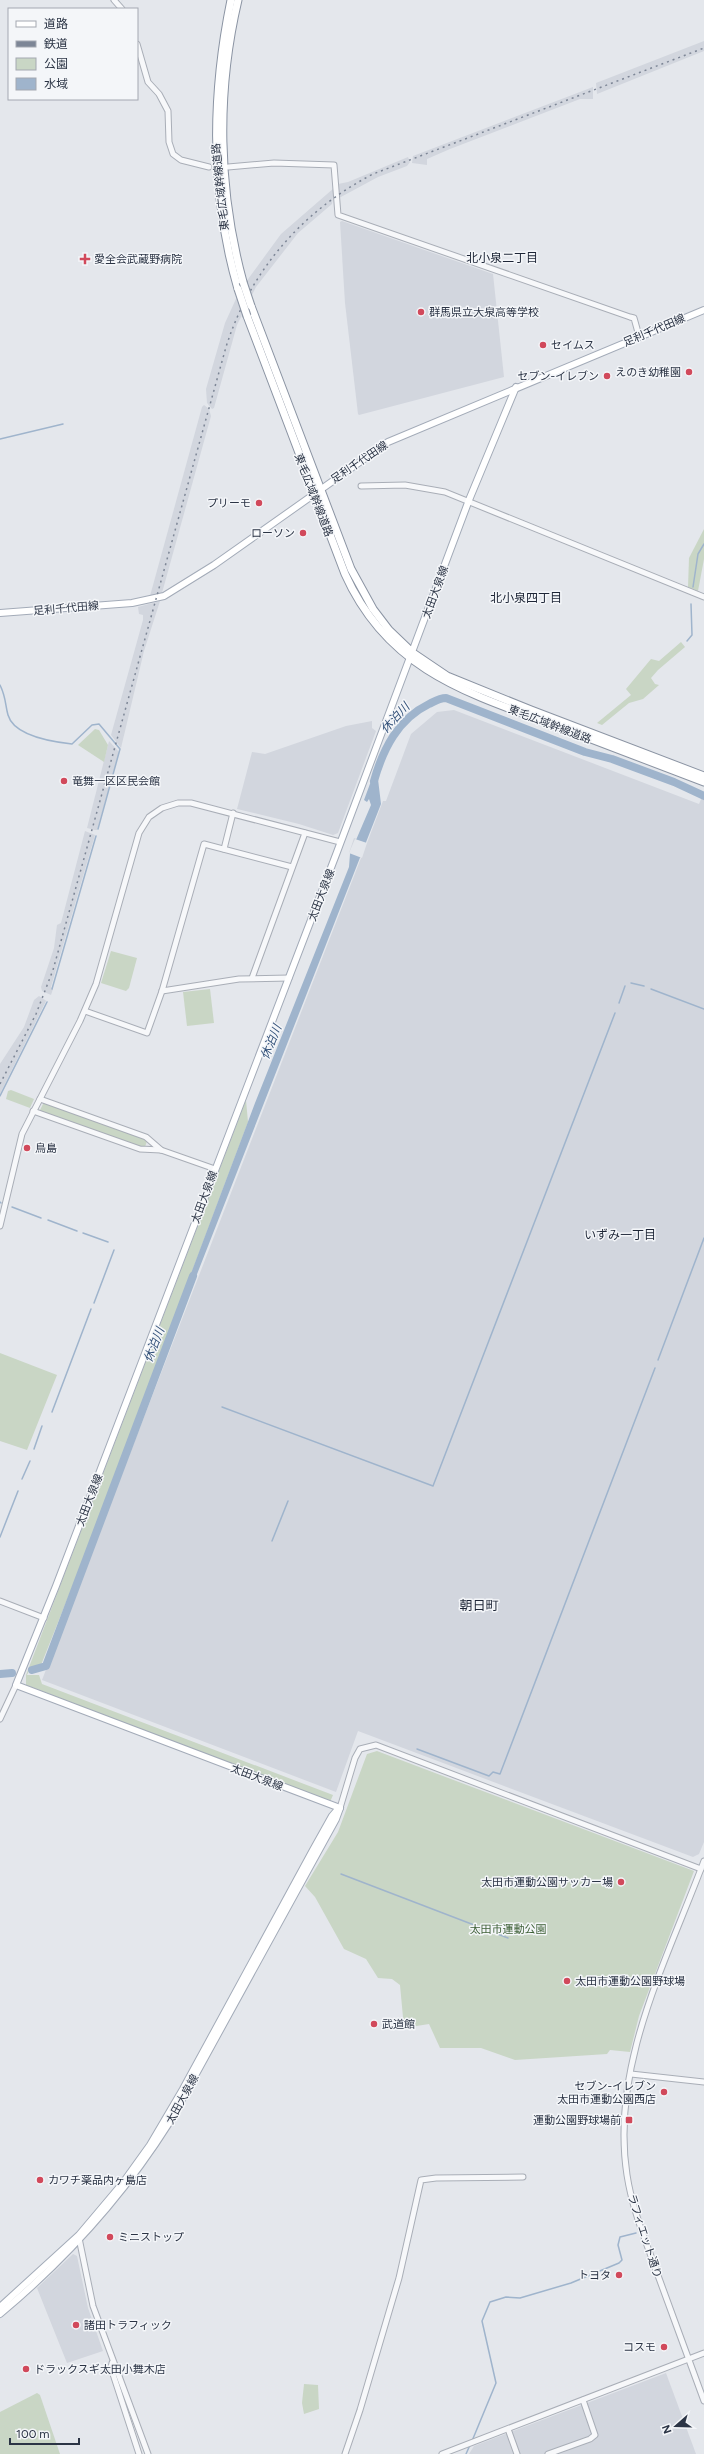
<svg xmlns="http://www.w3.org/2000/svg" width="704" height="2454" font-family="Figtree,'Noto Sans JP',sans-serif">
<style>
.built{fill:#d2d6de}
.green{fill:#c9d6c5}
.water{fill:#9fb4cc}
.pier{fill:#e4e7ec}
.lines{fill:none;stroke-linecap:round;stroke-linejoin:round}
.stream{stroke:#9fb4cc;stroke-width:1.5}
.river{stroke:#9fb4cc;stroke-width:8}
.minor-casing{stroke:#a9aeb7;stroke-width:7}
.major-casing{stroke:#a3abb8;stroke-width:8}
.highway-casing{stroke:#8b94a3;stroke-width:9}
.minor{stroke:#f7f8fa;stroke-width:5}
.major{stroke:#fff;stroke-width:6}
.highway{stroke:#fff;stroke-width:7}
.rail{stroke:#7d8696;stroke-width:1.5;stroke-dasharray:2 4;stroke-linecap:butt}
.highway-bridge-casing{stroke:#8b94a3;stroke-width:9;stroke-linecap:butt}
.highway-bridge{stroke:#fff;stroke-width:7}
.poi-dot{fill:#d1495b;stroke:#f4f6f9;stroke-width:1.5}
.labels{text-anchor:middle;stroke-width:3;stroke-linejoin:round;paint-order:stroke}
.street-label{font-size:11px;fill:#2b3445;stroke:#f4f6f9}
.poi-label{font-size:11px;fill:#2b3445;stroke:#f4f6f9;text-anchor:start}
.park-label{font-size:11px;fill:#3f6138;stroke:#f4f6f9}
.neighbourhood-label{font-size:12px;fill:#1d2536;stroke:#f4f6f9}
.water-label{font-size:12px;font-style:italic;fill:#34527a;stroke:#f4f6f9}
.quarter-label{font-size:13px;fill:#1d2536;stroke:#f4f6f9}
</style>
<rect width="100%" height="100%" fill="#e4e7ec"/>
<!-- built -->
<g class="built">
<polygon points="704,41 704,51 597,94 596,83"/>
<polygon points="593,87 593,99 580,99 450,149 427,159 427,165 412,163 413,156"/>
<polygon points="408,157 410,162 407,166 378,177 339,198 338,184 348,182"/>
<polygon points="334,188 332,204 298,233 256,287 237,325 214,408 212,409 207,403 206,389 225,323 240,290 281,234"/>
<polygon points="342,221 493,274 504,377 359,415 358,414 345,303 340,222"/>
<polygon points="204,405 209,409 211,416 162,593 150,596 202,407"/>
<polygon points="160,601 144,651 121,748 111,735 143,620 143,615 139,614 138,607"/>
<polygon points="454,710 699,804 704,792 704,1842 699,1854 693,1857 358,1731 336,1792 42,1680 361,858 349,853 354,838 367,843 383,801 386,801 411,734 437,712"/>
<polygon points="372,721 372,728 376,731 338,833 333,835 299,824 237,809 252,752 265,754 346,726"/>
<polygon points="109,741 119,752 97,830 95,830 87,828"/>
<polygon points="85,831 95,835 51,987 53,989 51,995 42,991 41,987 54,948 57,925 61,923"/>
<polygon points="39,996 48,1002 46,1001 0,1094 0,1064 24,1027 34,1000"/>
<polygon points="73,2254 77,2256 88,2308 103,2351 67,2363 37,2288"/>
<polygon points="666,2373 696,2454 469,2454 474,2446"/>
</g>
<!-- green -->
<g class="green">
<polygon points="704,529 704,559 698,591 688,587 689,558"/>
<polygon points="681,642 685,647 658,670 651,678 655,684 659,685 643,699 629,703 602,725 597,723 631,695 626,689 651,659 659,661"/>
<polygon points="95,729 99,730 108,745 104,762 78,745"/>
<polygon points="111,951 137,958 129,988 126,991 101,983"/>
<polygon points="210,989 214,1023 187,1026 183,992"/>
<polygon points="11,1090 34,1099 30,1108 6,1099 8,1091"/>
<polygon points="246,1100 248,1122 100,1517 41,1665 30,1669 27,1675 39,1675 42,1684 333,1795 330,1802 26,1685 26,1675"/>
<polygon points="44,1102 143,1138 147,1141 145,1147 140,1148 39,1112"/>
<polygon points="0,1353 57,1375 27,1450 0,1441"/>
<polygon points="377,1751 694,1871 639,2016 630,2052 610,2050 607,2054 515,2060 481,2048 440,2048 429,2024 404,2028 400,1985 392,1979 378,1978 366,1959 344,1949 315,1897 305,1886 338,1832 367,1754"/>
<polygon points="304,2384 318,2385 319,2409 304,2414 302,2403"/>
<polygon points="37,2393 40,2395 60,2454 0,2454 0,2412"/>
</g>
<!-- water -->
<polygon class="water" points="377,771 381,804 192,1287 187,1284 255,1103 349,867 350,854 371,805 369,799 367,802 364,800 374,773"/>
<!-- pier -->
<polygon class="pier" points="355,839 367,843 362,858 349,853"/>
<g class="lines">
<!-- stream -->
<g class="stream">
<polyline points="0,439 63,424"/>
<polyline points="693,587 698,554 704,544"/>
<polyline points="687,641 692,635 691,604"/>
<path d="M 0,685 C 6,697 5,704 8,715 C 14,736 54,742 72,744 L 92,725 L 99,724 L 120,749 L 98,829"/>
<polyline points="631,983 644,986"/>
<polyline points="52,989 96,836"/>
<polyline points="651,989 704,1009"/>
<polyline points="619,1003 625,986"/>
<polyline points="0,1096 47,1002"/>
<polyline points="0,1202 1,1203"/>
<polyline points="12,1207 41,1218"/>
<polyline points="48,1220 77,1231"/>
<polyline points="83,1233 108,1242"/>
<polyline points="94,1303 114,1250"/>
<polyline points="658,1360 704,1238"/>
<polyline points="222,1407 433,1486 615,1013"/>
<polyline points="52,1412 91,1309"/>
<polyline points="34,1449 42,1426"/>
<polyline points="22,1479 30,1461"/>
<polyline points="0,1537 18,1491"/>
<polyline points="272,1541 288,1501"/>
<polyline points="417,1749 489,1776 493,1772 500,1774 655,1368"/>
<polyline points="341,1874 508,1938"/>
<polyline points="472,2441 496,2383 482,2321 490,2302 506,2297 520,2298 571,2283 619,2263 622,2260 618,2245 620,2237 636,2233"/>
<polyline points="466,2454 470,2445"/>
</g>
<!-- river -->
<g class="river">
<path d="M 374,781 C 383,749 398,719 429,704 C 435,701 440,698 446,698 L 585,752 L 612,759 L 674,782 L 704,796"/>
<polyline points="32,1670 46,1666 193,1276"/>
<polyline points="0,1674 12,1673"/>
</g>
<defs>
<g id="minor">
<polyline points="114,0 122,9"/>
<polyline points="137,44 148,82 159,94 168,111 169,142 173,154 181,160 209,167"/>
<polyline points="228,167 274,163 334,165 338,215 630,317 634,318 639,336"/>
<polyline points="361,486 405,485 445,492 704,597"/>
<polyline points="224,849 233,813"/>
<polyline points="252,978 305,833"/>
<polyline points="162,991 239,979 289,978"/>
<polyline points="85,1011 147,1033 162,991 204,844 292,867"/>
<polyline points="40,1099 146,1137 161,1150"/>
<polyline points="33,1111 140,1149 161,1150 215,1169"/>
<polyline points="0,1226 22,1134 80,1021 96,984 139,833 149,817 162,808 178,803 191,803 340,842"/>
<polyline points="0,1601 44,1618"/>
<polyline points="0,1719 16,1685"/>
<polyline points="340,1808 355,1758 360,1749 376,1745 701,1869"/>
<path d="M 704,1861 C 667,1960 610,2066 627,2175 C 632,2208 645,2239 656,2270 C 672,2314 688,2357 704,2401"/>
<polyline points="631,2074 704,2082"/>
<polyline points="79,2238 93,2306 148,2454"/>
<polyline points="112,2363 111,2368 139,2454"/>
<polyline points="508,2429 517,2454"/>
<polyline points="345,2454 360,2410 399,2278 421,2180 436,2178 523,2177"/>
<polyline points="442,2454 704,2353"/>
<polyline points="548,2454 590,2439 595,2435 583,2400"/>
</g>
<g id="major">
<polyline points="0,613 132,603 164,596 214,565 388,442 704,310"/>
<polyline points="340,1808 16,1685 56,1586 337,852 469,500 516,387"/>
<polyline points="0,2307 79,2235 122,2184 150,2145 183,2089 313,1850 332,1816 338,1809"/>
<path d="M 0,2314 C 67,2258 123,2196 169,2123 L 336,1819 L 340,1808"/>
</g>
<g id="highway">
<path d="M 231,0 C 211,97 210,193 238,289"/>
<path d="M 238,0 C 216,93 218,190 243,282"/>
<polyline points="251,306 351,569 373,609 389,630 413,653 447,676 531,710 704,776"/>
<path d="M 247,316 L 345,574 C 388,670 467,693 557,726 C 606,745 655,763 704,782"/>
</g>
</defs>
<!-- minor casing -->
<use href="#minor" class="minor-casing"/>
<!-- major casing -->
<use href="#major" class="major-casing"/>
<!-- highway casing -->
<use href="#highway" class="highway-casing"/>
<!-- minor -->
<use href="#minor" class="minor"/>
<!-- major -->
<use href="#major" class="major"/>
<!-- highway -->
<use href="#highway" class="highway"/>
<!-- rail -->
<path class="rail" d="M 0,1084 L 36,1014 L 53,970 L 226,347 C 250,271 302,211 373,174 L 704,48"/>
<defs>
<g id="highway-bridge">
<polyline points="243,282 251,306"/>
<polyline points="238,289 247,316"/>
</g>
</defs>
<!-- highway-bridge casing -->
<use href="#highway-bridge" class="highway-bridge-casing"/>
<!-- highway-bridge -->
<use href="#highway-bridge" class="highway-bridge"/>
</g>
<!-- markers -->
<g class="poi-dot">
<path d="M83 253h4v4h4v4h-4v4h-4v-4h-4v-4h4z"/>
<circle cx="421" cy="312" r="4"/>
<circle cx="543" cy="345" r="4"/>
<circle cx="689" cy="372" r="4"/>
<circle cx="607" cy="376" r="4"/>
<circle cx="259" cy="503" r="4"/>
<circle cx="303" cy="533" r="4"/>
<circle cx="64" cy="781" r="4"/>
<circle cx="27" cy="1148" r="4"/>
<circle cx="621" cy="1882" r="4"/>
<circle cx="567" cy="1981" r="4"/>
<circle cx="374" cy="2024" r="4"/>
<circle cx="664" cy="2092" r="4"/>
<rect x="625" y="2116" width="8" height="8" rx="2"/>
<circle cx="40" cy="2180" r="4"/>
<circle cx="110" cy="2237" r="4"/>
<circle cx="619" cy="2275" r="4"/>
<circle cx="76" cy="2325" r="4"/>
<circle cx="664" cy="2347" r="4"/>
<circle cx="26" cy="2369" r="4"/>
</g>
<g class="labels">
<!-- street labels -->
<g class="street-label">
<text transform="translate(220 187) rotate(-96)" y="4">東毛広域幹線道路</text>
<text transform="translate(654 330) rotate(-23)" y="4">足利千代田線</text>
<text transform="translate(359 462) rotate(-34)" y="4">足利千代田線</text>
<text transform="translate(314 495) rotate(69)" y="4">東毛広域幹線道路</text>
<text transform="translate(435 592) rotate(-70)" y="4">太田大泉線</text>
<text transform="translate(66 608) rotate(-5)" y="4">足利千代田線</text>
<text transform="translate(550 724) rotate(21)" y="4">東毛広域幹線道路</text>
<text transform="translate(321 895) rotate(-69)" y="4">太田大泉線</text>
<text transform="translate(204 1197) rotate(-70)" y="4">太田大泉線</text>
<text transform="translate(89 1500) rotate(-69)" y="4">太田大泉線</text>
<text transform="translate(257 1777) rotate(21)" y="4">太田大泉線</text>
<text transform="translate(182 2099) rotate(-61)" y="4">太田大泉線</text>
<text transform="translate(645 2236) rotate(72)" y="4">ラフィエット通り</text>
</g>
<!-- poi labels -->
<g class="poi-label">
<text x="94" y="263">愛全会武蔵野病院</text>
<text x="429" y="316">群馬県立大泉高等学校</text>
<text x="551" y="349">セイムス</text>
<text x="681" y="376" text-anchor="end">えのき幼稚園</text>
<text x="599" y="380" text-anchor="end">セブン-イレブン</text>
<text x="251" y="507" text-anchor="end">プリーモ</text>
<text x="295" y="537" text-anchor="end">ローソン</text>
<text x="72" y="785">竜舞一区区民会館</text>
<text x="35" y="1152">鳥島</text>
<text x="613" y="1886" text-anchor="end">太田市運動公園サッカー場</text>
<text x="575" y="1985">太田市運動公園野球場</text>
<text x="382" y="2028">武道館</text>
<text x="656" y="2090" text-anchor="end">セブン-イレブン<tspan x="656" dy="13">太田市運動公園西店</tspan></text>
<text x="621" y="2124" text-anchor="end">運動公園野球場前</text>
<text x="48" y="2184">カワチ薬品内ヶ島店</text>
<text x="118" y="2241">ミニストップ</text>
<text x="611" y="2279" text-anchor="end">トヨタ</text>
<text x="84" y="2329">諸田トラフィック</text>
<text x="656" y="2351" text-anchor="end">コスモ</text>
<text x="34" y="2373">ドラックスギ太田小舞木店</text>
</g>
<!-- park labels -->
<g class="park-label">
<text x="508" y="1933">太田市運動公園</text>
</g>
<!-- neighbourhood labels -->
<g class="neighbourhood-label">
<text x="502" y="262">北小泉二丁目</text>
<text x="526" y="602">北小泉四丁目</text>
<text x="620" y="1239">いずみ一丁目</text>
</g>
<!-- water labels -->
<g class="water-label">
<text transform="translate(395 718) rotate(-47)" y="4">休泊川</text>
<text transform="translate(271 1042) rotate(-68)" y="4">休泊川</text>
<text transform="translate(154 1345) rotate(-69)" y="4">休泊川</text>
</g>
<!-- quarter labels -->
<g class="quarter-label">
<text x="479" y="1610">朝日町</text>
</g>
</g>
<!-- legend -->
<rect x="8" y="8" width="130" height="92" fill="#f4f6f9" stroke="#a4a8b1"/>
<rect x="16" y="21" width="20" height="6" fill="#ffffff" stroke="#a4a8b1"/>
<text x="44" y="28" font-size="12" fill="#2b3445">道路</text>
<rect x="16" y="41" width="20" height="6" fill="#7d8696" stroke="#a4a8b1"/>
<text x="44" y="48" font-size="12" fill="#2b3445">鉄道</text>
<rect x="16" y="58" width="20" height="12" fill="#c9d6c5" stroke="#a4a8b1"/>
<text x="44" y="68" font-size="12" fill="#2b3445">公園</text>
<rect x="16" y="78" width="20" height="12" fill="#9fb4cc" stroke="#a4a8b1"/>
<text x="44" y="88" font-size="12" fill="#2b3445">水域</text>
<!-- north arrow -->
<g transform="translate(676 2426) rotate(250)" stroke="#f4f6f9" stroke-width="3" paint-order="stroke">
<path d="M0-3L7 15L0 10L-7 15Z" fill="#2b3445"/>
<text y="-6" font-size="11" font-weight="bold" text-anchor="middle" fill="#2b3445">N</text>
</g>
<!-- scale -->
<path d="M10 2438v6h69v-6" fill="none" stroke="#2b3445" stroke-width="2"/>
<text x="16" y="2438" font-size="12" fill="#2b3445" stroke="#f4f6f9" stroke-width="3" paint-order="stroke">100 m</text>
</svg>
